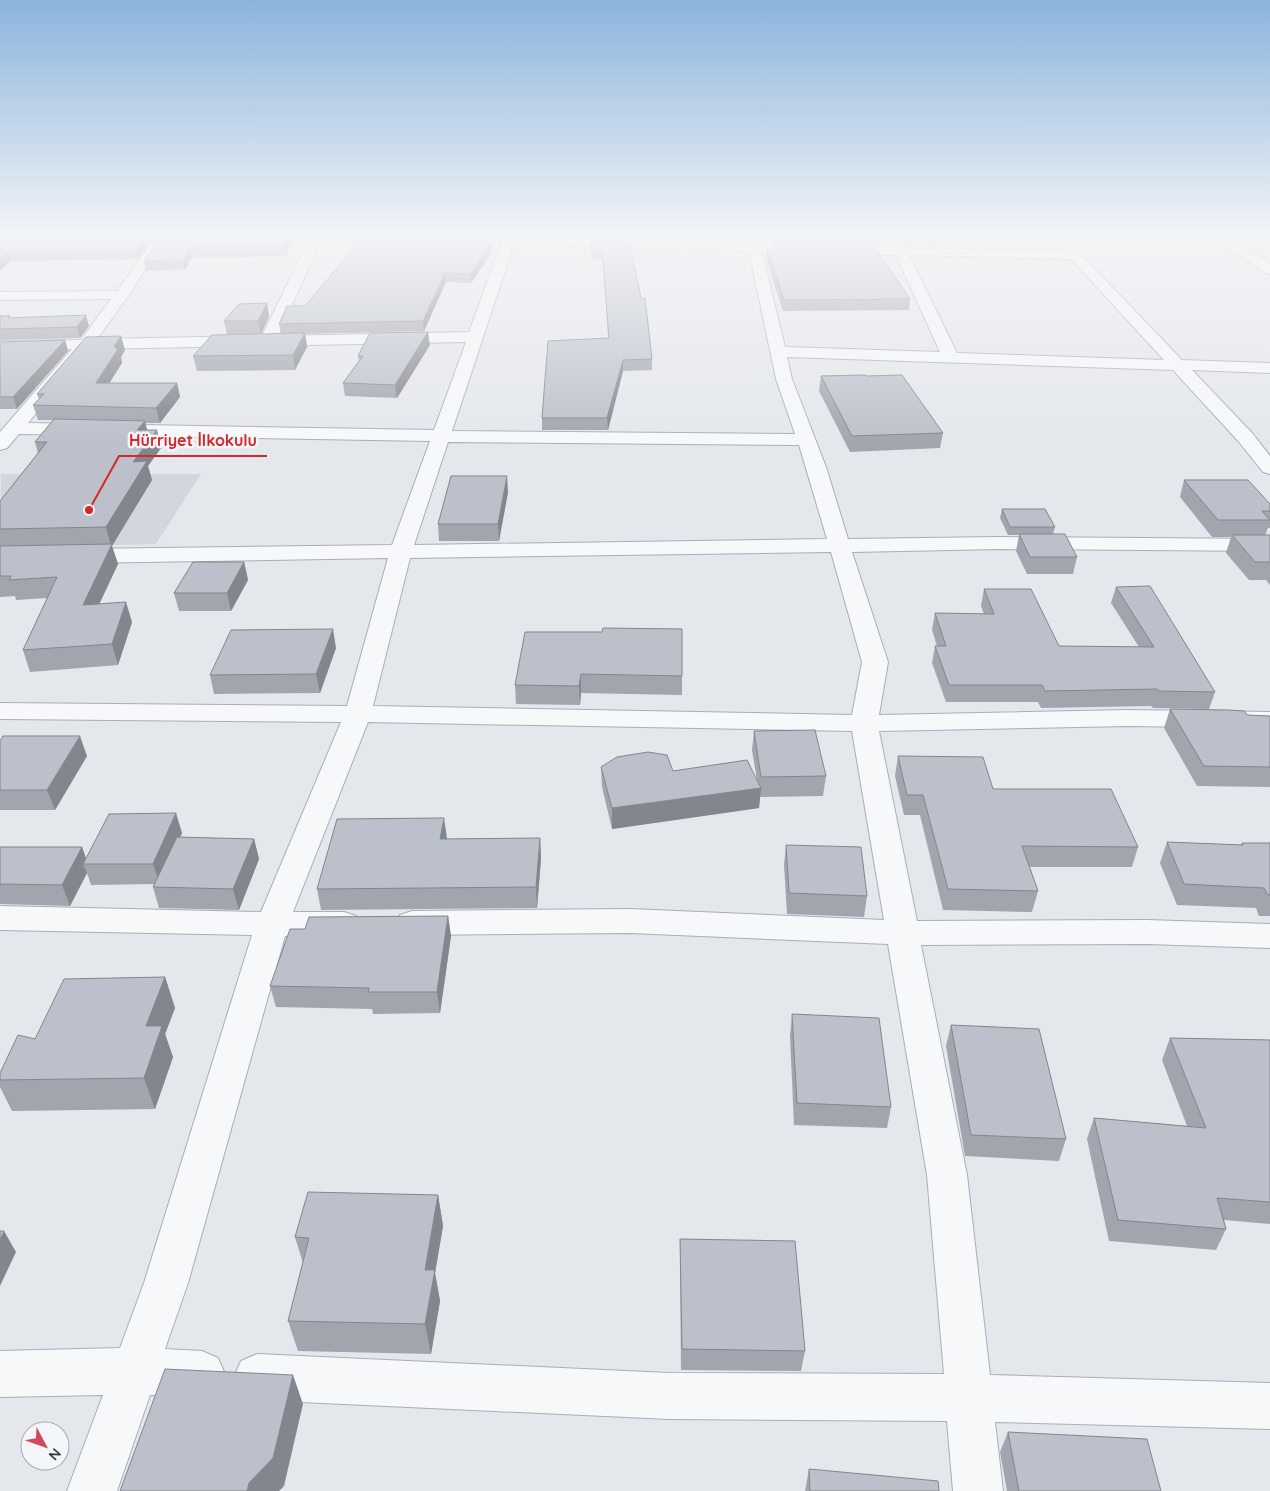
<svg xmlns="http://www.w3.org/2000/svg" width="1270" height="1491" font-family="Quicksand,sans-serif">
<style>
.built{fill:#d2d6de}
.lines{fill:none;stroke-linecap:round;stroke-linejoin:round}
.minor-casing{stroke:#a9aeb7;stroke-width:2}
.minor{fill:#f7f8fa;fill-rule:evenodd}
.wall{fill:#a1a5ae}
.shaded-wall{fill:#83868d}
.building{fill:#bbc0ca;stroke:#83868d}
.leader{fill:none;stroke:#d62828;stroke-width:2}
.callout-dot{fill:#d62828;stroke:#f4f6f9;stroke-width:2}
.callout-label{font-size:16px;text-anchor:middle;font-weight:bold;fill:#d62828;stroke:#f4f6f9;stroke-width:5;stroke-linejoin:round;paint-order:stroke}
</style>
<rect width="100%" height="100%" fill="#e4e7ec"/>
<!-- built -->
<polygon class="built" points="1,474 201,474 156,544 0,548"/>
<g class="lines">
<defs>
<g id="minor">
<path d="M 157,236 L 169,236 L 158,249 L 129,295 L 97,339 L 262,336 L 311,236 L 323,236 L 278,336 L 469,332 L 504,236 L 747,243 L 746,236 L 758,236 L 760,244 L 773,244 L 779,248 L 773,252 L 762,252 L 785,347 L 940,352 L 896,255 L 841,254 L 835,250 L 836,247 L 892,247 L 888,237 L 899,236 L 905,248 L 1063,251 L 1055,241 L 1061,237 L 1065,238 L 1182,360 L 1270,363 L 1270,373 L 1192,370 L 1253,434 L 1270,456 L 1270,474 L 1263,472 L 1239,442 L 1173,370 L 787,357 L 792,379 L 826,467 L 848,539 L 1000,537 L 1270,539 L 1270,551 L 1000,549 L 852,552 L 888,662 L 879,715 L 1127,710 L 1270,712 L 1270,728 L 1127,726 L 879,731 L 917,921 L 1147,920 L 1270,924 L 1270,948 L 1147,944 L 921,945 L 967,1175 L 990,1375 L 1270,1383 L 1270,1429 L 995,1422 L 1003,1491 L 953,1491 L 947,1421 L 669,1419 L 257,1400 L 241,1393 L 234,1377 L 241,1361 L 257,1354 L 669,1373 L 944,1374 L 927,1175 L 888,944 L 630,933 L 412,935 L 400,931 L 396,923 L 400,915 L 412,911 L 630,909 L 884,920 L 852,731 L 368,722 L 293,912 L 344,912 L 356,916 L 360,924 L 356,932 L 344,936 L 285,936 L 188,1283 L 165,1349 L 202,1351 L 218,1358 L 225,1374 L 218,1390 L 202,1397 L 150,1395 L 117,1491 L 67,1491 L 103,1395 L 0,1397 L 0,1351 L 120,1348 L 144,1283 L 252,935 L 0,930 L 0,906 L 261,912 L 341,722 L 0,719 L 0,703 L 347,706 L 388,558 L 79,563 L 71,561 L 68,556 L 71,551 L 79,549 L 392,545 L 430,441 L 19,434 L 7,448 L 0,450 L 0,432 L 72,349 L 0,351 L 0,341 L 81,340 L 111,299 L 0,300 L 0,292 L 117,291 ZM 514,244 L 749,251 L 776,379 L 795,434 L 452,431 ZM 909,255 L 1071,259 L 1164,360 L 957,353 ZM 466,342 L 434,430 L 28,423 L 89,349 ZM 448,442 L 799,445 L 827,539 L 414,545 ZM 831,552 L 862,662 L 852,715 L 373,706 L 410,558 Z"/>
<polygon points="1214,236 1228,236 1270,264 1270,274 1265,273"/>
</g>
</defs>
<!-- minor casing -->
<use href="#minor" class="minor-casing"/>
<!-- minor -->
<use href="#minor" class="minor"/>
</g>
<!-- wall -->
<g class="wall">
<polygon points="0,236 156,236 138,259 11,261"/>
<polygon points="162,236 295,236 286,256 192,258 185,269 146,271 144,261"/>
<polygon points="364,236 494,236 490,255 471,283 446,282 424,331 305,334 307,347 295,370 197,371 193,356 227,334 224,321 267,303 269,317 261,334 281,333 279,324 305,306"/>
<polygon points="589,236 627,236 627,237"/>
<polygon points="769,236 884,236 883,243 770,241"/>
<polygon points="590,238 629,239 652,359 652,370 623,371 608,430 542,430 542,418 608,338 603,260 592,260"/>
<polygon points="775,243 910,299 909,310 783,311 766,259 767,249 774,250"/>
<polygon points="0,316 10,318 89,326 80,338 0,340"/>
<polygon points="65,340 68,351 17,409 0,409 0,342"/>
<polygon points="430,345 397,398 345,396 343,383 359,361 358,356"/>
<polygon points="125,350 121,357 122,363 109,383 177,383 180,397 160,423 145,423 147,430 161,448 148,466 152,480 112,546 118,564 99,604 132,622 118,665 30,672 23,650 47,598 16,600 15,596 0,597 0,501 38,453 35,442 53,420 38,420 33,405 39,399 37,394"/>
<polygon points="821,376 866,376 943,433 940,448 850,452 819,391"/>
<polygon points="1184,480 1270,504 1270,528 1268,528 1265,535 1270,535 1270,585 1266,580 1249,580 1226,553 1231,537 1212,537 1180,497"/>
<polygon points="508,492 499,541 439,541 438,524"/>
<polygon points="1002,509 1055,527 1053,534 1077,557 1073,574 1027,574 1016,551 1019,535 1008,535 1000,518"/>
<polygon points="244,562 248,580 231,611 179,611 174,593"/>
<polygon points="1116,587 1215,692 1209,709 1153,708 1151,706 1041,708 1038,702 946,702 932,663 935,646 937,646 932,630 935,613 984,614 981,606 984,589 1059,646 1139,647 1111,603"/>
<polygon points="602,632 682,676 682,695 581,693 580,705 516,704 515,685"/>
<polygon points="336,648 320,693 214,694 210,675"/>
<polygon points="1170,709 1247,715 1270,716 1270,787 1197,786 1164,728"/>
<polygon points="754,731 826,776 823,796 760,797 759,808 612,829 602,787 601,767 757,780 752,750"/>
<polygon points="0,741 87,756 55,810 0,810"/>
<polygon points="898,756 993,789 1138,847 1132,867 1029,867 1038,891 1032,912 943,910 920,815 904,815 895,776"/>
<polygon points="182,833 180,837 254,839 259,859 239,910 159,908 153,887 154,884 91,885 87,873 70,906 0,904 0,847 82,847 86,859"/>
<polygon points="540,838 541,859 537,908 321,910 317,889 446,839"/>
<polygon points="1167,842 1241,845 1242,843 1270,843 1270,916 1259,916 1256,908 1177,905 1160,863"/>
<polygon points="786,845 867,896 864,917 787,914 784,865"/>
<polygon points="448,916 451,936 440,1013 373,1014 372,1009 276,1007 270,986 305,929"/>
<polygon points="165,977 175,1008 165,1034 173,1057 155,1109 12,1111 0,1087 0,1073"/>
<polygon points="792,1014 891,1107 887,1128 794,1125 790,1036"/>
<polygon points="951,1025 1066,1139 1059,1161 965,1156 946,1046"/>
<polygon points="1170,1038 1270,1040 1270,1224 1224,1220 1226,1229 1216,1250 1109,1241 1087,1139 1094,1118 1187,1126 1162,1060"/>
<polygon points="438,1195 443,1226 435,1273 440,1301 431,1354 298,1351 288,1321 303,1263 295,1237"/>
<polygon points="680,1239 805,1351 801,1371 681,1370 680,1260"/>
<polygon points="1008,1432 1161,1491 1007,1491 1000,1452"/>
<polygon points="809,1469 939,1491 805,1491"/>
</g>
<!-- shaded-wall -->
<g class="shaded-wall">
<polygon points="147,236 156,236 138,259 135,250"/>
<polygon points="289,236 295,236 286,256 284,246"/>
<polygon points="492,236 494,236 490,255 471,283 471,274"/>
<polygon points="190,248 192,258 185,269 183,260"/>
<polygon points="8,252 11,261 0,271 0,259"/>
<polygon points="445,273 446,282 424,331 423,321"/>
<polygon points="267,303 269,317 261,334 258,321"/>
<polygon points="86,315 89,326 80,338 77,327"/>
<polygon points="428,332 430,345 397,398 395,385"/>
<polygon points="305,333 307,347 295,370 293,355"/>
<polygon points="121,336 125,350 121,357 122,363 100,398 96,383 114,347"/>
<polygon points="65,340 68,351 17,409 13,397"/>
<polygon points="623,360 623,371 608,430 607,418"/>
<polygon points="177,383 180,397 160,423 156,408"/>
<polygon points="145,421 149,438 137,430"/>
<polygon points="157,430 161,448 148,466 152,480 112,546 118,564 89,626 83,605 111,546 106,527 133,462"/>
<polygon points="507,476 508,492 499,541 498,524"/>
<polygon points="244,562 248,580 231,611 227,593"/>
<polygon points="126,602 132,622 118,665 112,644"/>
<polygon points="333,629 336,648 320,693 316,674"/>
<polygon points="581,674 581,693 580,705 579,686"/>
<polygon points="80,736 87,756 55,810 47,790"/>
<polygon points="761,788 759,808 612,829 612,808"/>
<polygon points="176,813 182,833 160,884 153,864"/>
<polygon points="444,818 447,838 443,860 440,839"/>
<polygon points="540,838 541,859 537,908 536,887"/>
<polygon points="254,839 259,859 239,910 233,889"/>
<polygon points="82,847 88,864 83,864 87,873 70,906 62,885"/>
<polygon points="448,916 451,936 440,1013 437,992"/>
<polygon points="165,977 175,1008 165,1034 173,1057 155,1109 144,1078 146,1026"/>
<polygon points="438,1195 443,1226 435,1273 440,1301 431,1354 425,1324 425,1270"/>
<polygon points="4,1231 16,1252 0,1286 0,1240"/>
<polygon points="293,1375 303,1404 284,1486 279,1491 247,1491 249,1483"/>
</g>
<!-- building -->
<g class="building">
<polygon points="0,236 147,236 135,250 8,252 0,259"/>
<polygon points="162,236 289,236 284,246 190,248 183,260 144,261"/>
<polygon points="364,236 492,236 489,246 471,274 445,273 423,321 279,324 287,306 305,306"/>
<polygon points="590,238 629,239 641,298 645,298 652,359 623,360 607,418 542,418 548,341 609,338 602,250 592,250"/>
<polygon points="775,243 873,245 910,299 784,300 767,249 777,250"/>
<polygon points="267,303 258,321 224,321 239,304"/>
<polygon points="86,315 77,327 0,329 0,316 10,316 8,318"/>
<polygon points="428,332 395,385 343,383 363,356 358,356 370,333"/>
<polygon points="305,333 293,355 193,356 212,335"/>
<polygon points="121,336 114,347 118,349 96,383 177,383 156,408 33,405 44,394 37,394 86,337"/>
<polygon points="65,340 13,397 0,397 0,342"/>
<polygon points="865,375 866,376 902,375 943,433 852,436 821,376"/>
<polygon points="54,419 145,421 137,430 157,430 133,462 147,461 106,527 0,529 0,501 47,442 35,442"/>
<polygon points="451,476 507,476 498,524 438,524"/>
<polygon points="1184,480 1248,480 1270,504 1270,511 1262,511 1270,520 1218,520"/>
<polygon points="1002,509 1045,509 1055,527 1010,527"/>
<polygon points="1019,534 1065,534 1077,557 1030,557"/>
<polygon points="1232,535 1270,535 1270,562 1255,562"/>
<polygon points="112,544 83,605 126,602 112,644 23,650 57,577 9,580 11,576 0,576 0,546"/>
<polygon points="193,562 244,562 227,593 174,593"/>
<polygon points="1150,586 1215,692 1158,691 1157,689 1045,691 1042,685 949,685 935,646 946,646 935,613 994,614 984,589 1031,589 1059,646 1154,647 1116,587"/>
<polygon points="603,628 682,629 682,676 581,674 579,686 515,685 525,632 602,632"/>
<polygon points="333,629 316,674 210,675 231,630"/>
<polygon points="1170,709 1228,710 1244,711 1247,715 1270,716 1270,767 1204,766"/>
<polygon points="815,730 826,776 761,777 754,731"/>
<polygon points="3,736 80,736 47,790 0,790 0,741"/>
<polygon points="648,752 667,755 673,771 747,760 761,788 612,808 601,767 617,757"/>
<polygon points="898,756 983,757 993,789 1111,789 1138,847 1022,846 1038,891 948,889 923,795 907,795"/>
<polygon points="176,813 153,864 83,864 109,814"/>
<polygon points="444,818 440,839 540,838 536,887 317,889 337,819"/>
<polygon points="177,837 254,839 233,889 153,887"/>
<polygon points="1167,842 1243,845 1242,843 1270,843 1270,895 1268,895 1264,888 1184,884"/>
<polygon points="786,845 861,847 867,896 789,893"/>
<polygon points="0,847 82,847 62,885 0,884"/>
<polygon points="448,916 437,992 368,992 369,988 270,986 290,929 305,929 309,917"/>
<polygon points="165,977 146,1026 162,1026 144,1078 0,1080 0,1073 18,1035 35,1039 64,979"/>
<polygon points="792,1014 879,1018 891,1107 797,1103"/>
<polygon points="951,1025 1039,1029 1066,1139 971,1135"/>
<polygon points="1170,1038 1270,1040 1270,1202 1217,1198 1226,1229 1118,1220 1094,1118 1206,1128"/>
<polygon points="308,1192 438,1195 425,1270 435,1270 425,1324 288,1321 309,1238 295,1237"/>
<polygon points="0,1231 4,1231 0,1240"/>
<polygon points="680,1239 795,1241 805,1351 682,1349"/>
<polygon points="165,1369 293,1375 273,1458 249,1483 247,1491 120,1491"/>
<polygon points="1008,1432 1147,1439 1161,1491 1019,1491"/>
<polygon points="809,1469 938,1481 939,1491 810,1491"/>
</g>
<!-- sky -->
<linearGradient id="sky" x2="0" y2="1"><stop stop-color="#8bb4dd"/><stop offset="0.53" stop-color="#f3f4f6"/><stop offset="1" stop-color="#f3f4f6" stop-opacity="0"/></linearGradient>
<rect width="1270" height="444" fill="url(#sky)"/>
<!-- callouts -->
<path class="leader" d="M89 510L119 456H267"/>
<circle class="callout-dot" cx="89" cy="510" r="5"/>
<g class="callout-label">
<text x="193" y="446">Hürriyet İlkokulu</text>
</g>
<!-- north arrow -->
<g transform="translate(45 1446) rotate(131)"><circle r="24" fill="#f4f6f9" stroke="#a4a8b1"/>
<path d="M0-4L9 19L0 12L-9 19Z" fill="#d1495b"/>
<text y="-8" font-size="14" font-weight="bold" text-anchor="middle" fill="#2b3445">N</text>
</g>
</svg>
